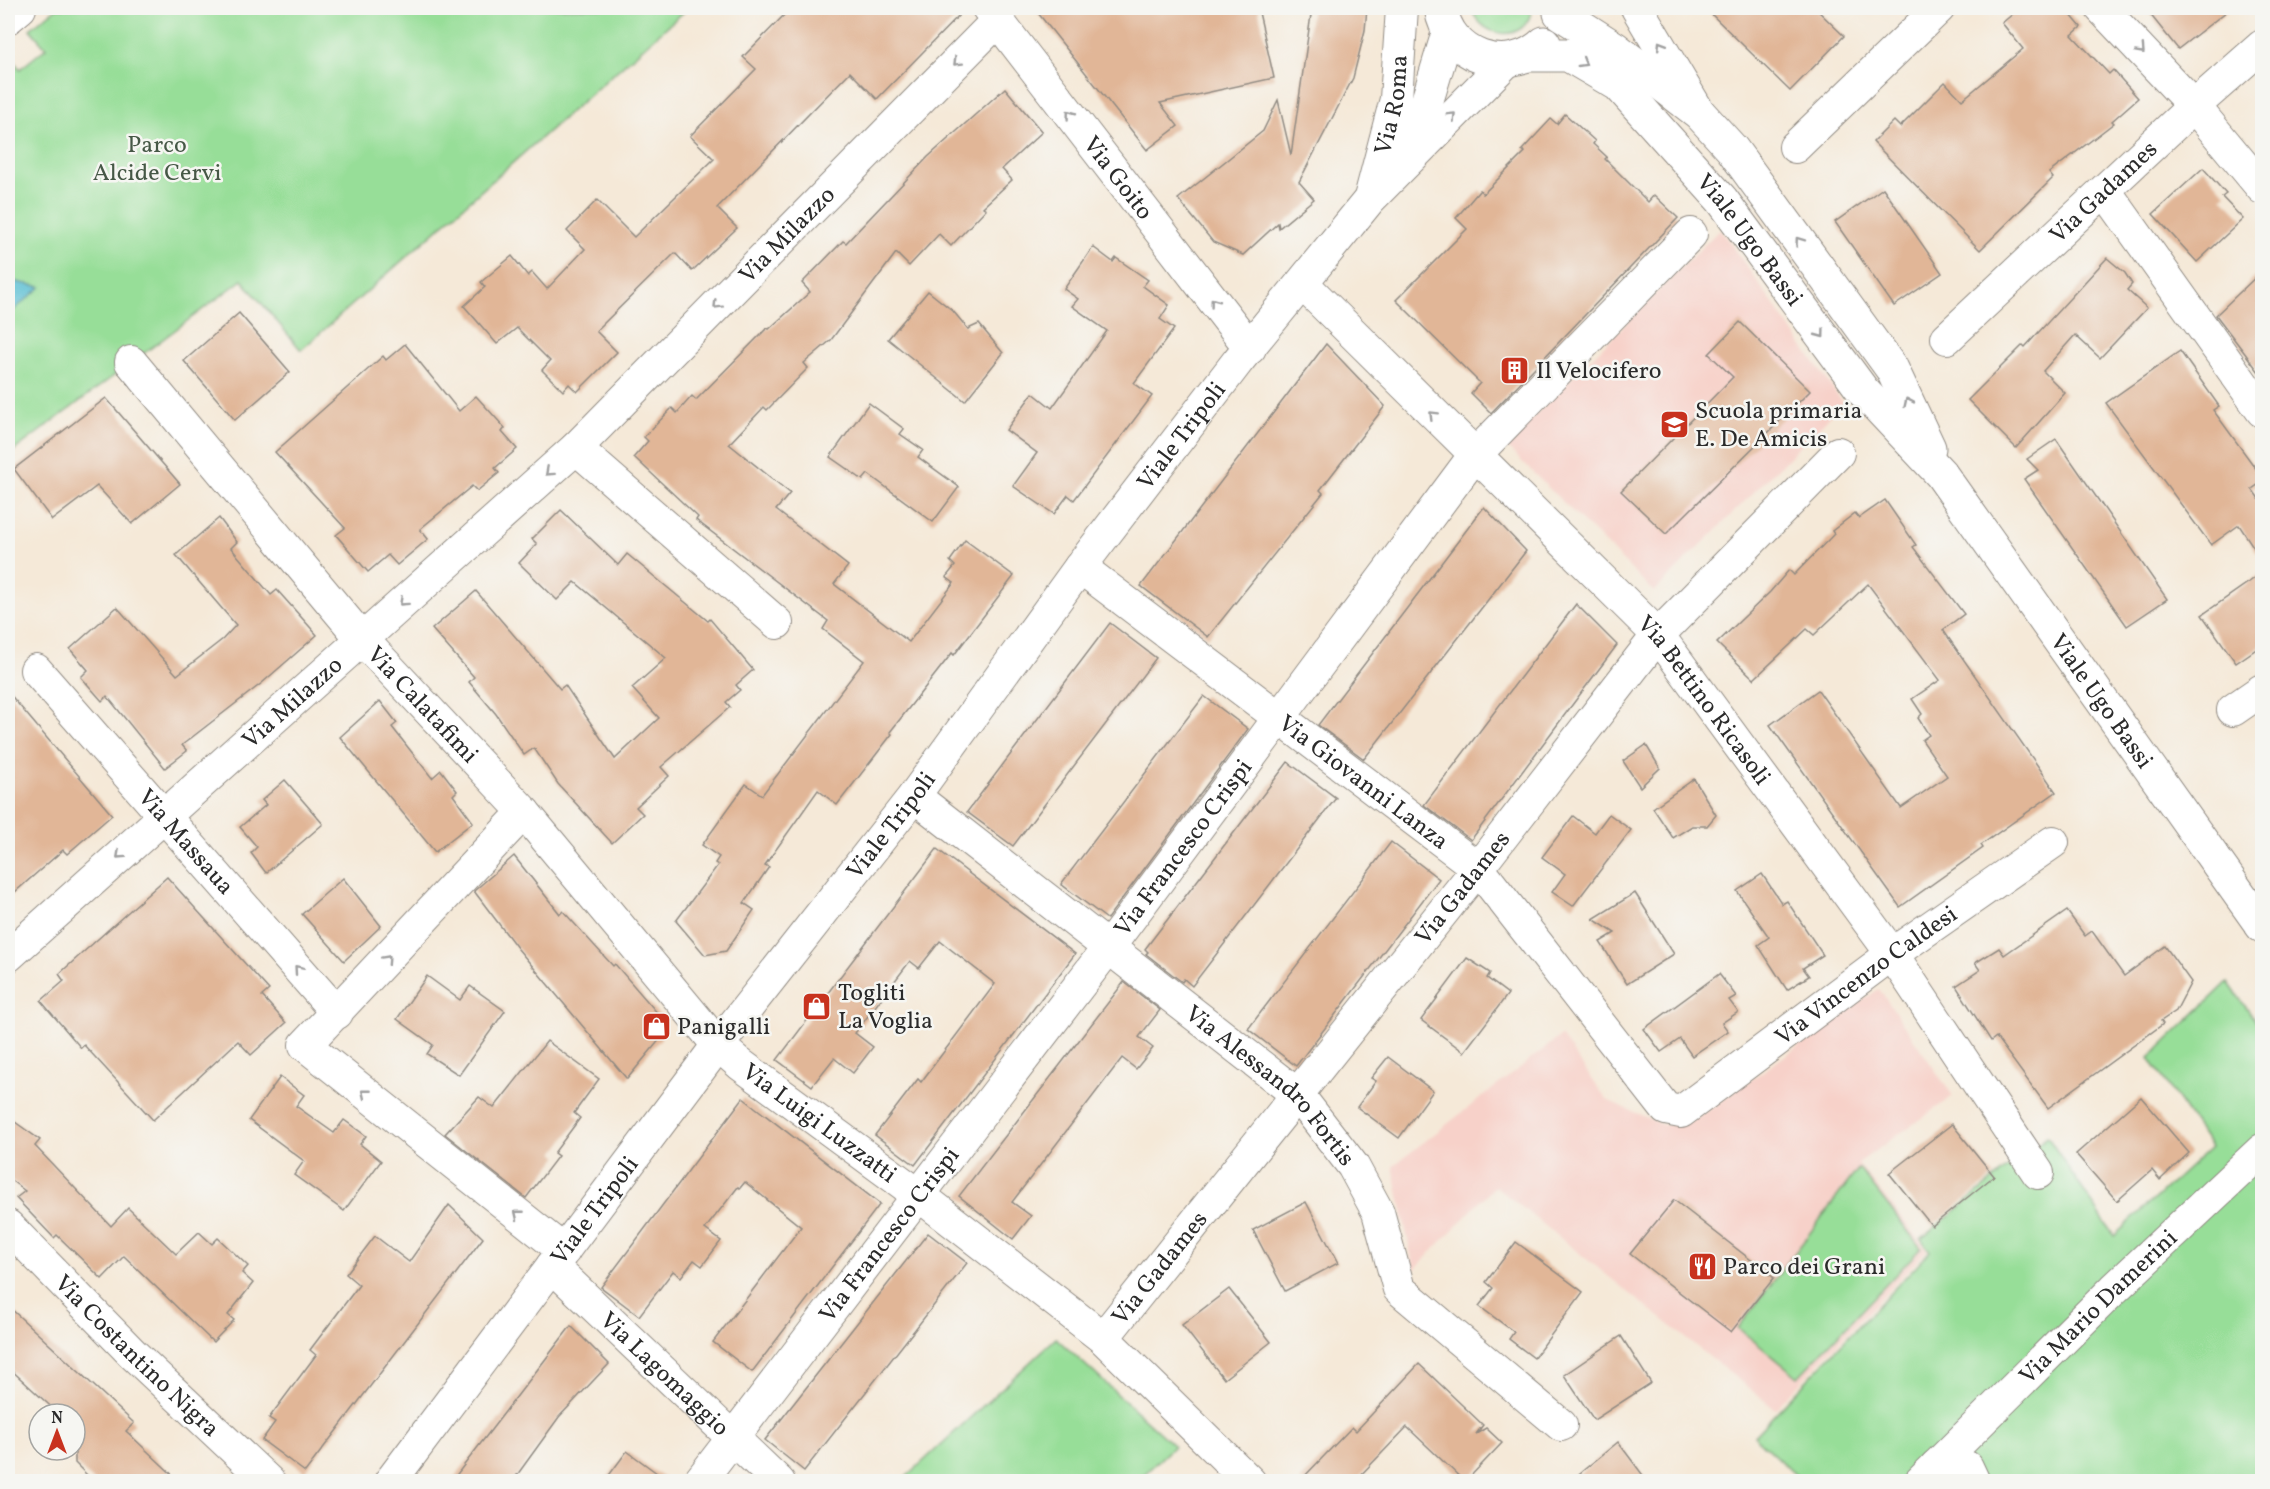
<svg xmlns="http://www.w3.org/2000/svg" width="2270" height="1489" font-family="Vollkorn,serif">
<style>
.built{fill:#f7d1c9}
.green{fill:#97de98;stroke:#618462;stroke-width:1.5}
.water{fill:#55bdd3;stroke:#40747f;stroke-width:1.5}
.building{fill:#e1b697}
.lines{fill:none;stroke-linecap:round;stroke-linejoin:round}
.minor-casing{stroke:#908a82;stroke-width:34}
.major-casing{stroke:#908a82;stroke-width:35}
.minor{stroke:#fff;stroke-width:32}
.major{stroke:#fff;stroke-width:33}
.oneway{stroke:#a0a0a0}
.labels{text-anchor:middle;stroke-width:5;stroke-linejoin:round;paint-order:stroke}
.street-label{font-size:24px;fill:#2b2b2b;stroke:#f6f6f2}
.park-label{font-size:24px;fill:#465846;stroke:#f6f6f2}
.poi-label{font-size:24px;fill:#2b2b2b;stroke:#f6f6f2;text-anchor:start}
</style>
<rect width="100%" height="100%" fill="#f6f6f2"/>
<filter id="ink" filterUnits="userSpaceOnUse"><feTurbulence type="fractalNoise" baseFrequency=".0167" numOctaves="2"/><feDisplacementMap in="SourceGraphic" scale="12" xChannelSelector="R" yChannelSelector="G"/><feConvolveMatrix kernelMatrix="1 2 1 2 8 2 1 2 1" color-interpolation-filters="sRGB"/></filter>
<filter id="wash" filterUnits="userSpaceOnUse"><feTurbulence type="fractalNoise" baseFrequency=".008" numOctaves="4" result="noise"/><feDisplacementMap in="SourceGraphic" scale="24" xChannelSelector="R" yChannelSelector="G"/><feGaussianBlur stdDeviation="1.35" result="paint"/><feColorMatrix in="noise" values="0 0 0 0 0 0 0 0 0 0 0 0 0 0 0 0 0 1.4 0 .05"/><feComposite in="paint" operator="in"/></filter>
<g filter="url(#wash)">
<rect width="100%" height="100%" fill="#f5e9d8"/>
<!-- built -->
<g class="built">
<polygon points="1720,229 1843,403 1654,592 1505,445"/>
<polygon points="1879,989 1953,1096 1858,1163 1927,1250 1775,1409 1495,1186 1414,1270 1393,1166 1561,1036 1607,1100 1663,1125 1682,1123 1696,1119"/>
</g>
<!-- green -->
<g class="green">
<polygon points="57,8 688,8 301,350 242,280 8,455 8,54 20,69 46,48 30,29"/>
<path d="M 1471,8 L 1532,8 C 1527,44 1482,40 1471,8 Z"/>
<polygon points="2228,982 2262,1030 2262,1481 1802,1481 1754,1436 1930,1251 1921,1239 2047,1136 2114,1236 2211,1147 2149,1058"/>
<polygon points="1859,1168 1921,1248 1798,1377 1738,1328"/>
<polygon points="1056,1338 1174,1446 1137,1481 902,1481"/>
</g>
<!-- water -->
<polygon class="water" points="8,280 41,287 8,315"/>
<g id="blocks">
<!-- building -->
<g class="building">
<polygon points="791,8 966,8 877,99 850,72 717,208 737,228 692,271 675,253 596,331 617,352 577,392 569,384 563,391 542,370 550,361 517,328 497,344 464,306 485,287 481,282 512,256 528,276 532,272 547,289 585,249 567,231 597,200 634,237 714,159 690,136 756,69 743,57"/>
<polygon points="1034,8 1258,8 1274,78 1160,103 1178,126 1147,150"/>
<polygon points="1312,8 1367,8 1365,30 1353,78 1299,182 1314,199 1279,228 1278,223 1243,255 1213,242 1178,199 1263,131 1278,100 1291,155"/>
<polygon points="1705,8 1815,8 1844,36 1790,91"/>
<polygon points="2020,8 2065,8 2081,27 2072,35 2109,74 2113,70 2138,98 2112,121 2114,123 2049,173 2053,178 1980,250 1873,142 1894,121 1900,127 1945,82 1962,100 2023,49 2002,23"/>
<polygon points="2145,8 2231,8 2178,49"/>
<polygon points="1005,88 1042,132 1002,169 1012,180 983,207 986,209 951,246 939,234 909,266 896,253 831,340 804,363 808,368 767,410 764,407 729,444 790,493 776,510 848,566 834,584 909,642 954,583 946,577 955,566 950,561 965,540 1014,576 954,655 952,653 890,732 892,734 837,805 818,790 765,865 769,867 744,903 754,910 726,951 705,955 676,921 718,865 715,863 719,857 702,845 746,784 762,795 864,661 823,629 828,621 696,520 698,517 634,457 648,441 644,437 672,408 677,413 692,396 696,400 767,328 769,329 810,292 802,283 843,241 846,243 928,157"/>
<polygon points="1565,114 1595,141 1593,144 1607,157 1605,159 1648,202 1654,195 1678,218 1491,413 1471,393 1480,383 1396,300 1467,229 1456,218 1480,190 1483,194 1525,152 1522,150 1551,119 1557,124"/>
<polygon points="2203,168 2226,194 2222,197 2243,219 2197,262 2153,214"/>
<polygon points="1883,188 1942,273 1894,306 1835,222"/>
<polygon points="1093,247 1113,262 1116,258 1148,280 1143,286 1169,305 1160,319 1174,329 1134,383 1152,396 1074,500 1068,495 1054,514 1013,486 1037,453 1006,430 1033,393 1052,408 1107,331 1072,306 1078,299 1064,289"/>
<polygon points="2107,258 2125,273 2132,284 2127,290 2147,308 2100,358 2075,335 2043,371 2065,393 2016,448 1968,400 2023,345 2025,347"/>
<polygon points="2262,271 2262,376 2216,315"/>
<polygon points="928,291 953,311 968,329 979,324 1003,353 965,401 888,339"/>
<polygon points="239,313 290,372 235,420 184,361"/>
<polygon points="1740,322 1810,391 1666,534 1621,491 1733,377 1709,354"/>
<polygon points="405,344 459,411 476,396 505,428 502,432 517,449 495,468 499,473 477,491 472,486 420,529 428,539 397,565 388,555 368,572 336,535 345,528 275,452 383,356 386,360"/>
<polygon points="1326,344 1385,406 1320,490 1323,493 1208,637 1141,586"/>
<polygon points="2180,351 2219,406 2213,410 2262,477 2262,482 2252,489 2262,503 2262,560 2239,525 2211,545 2106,403"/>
<polygon points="106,398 180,484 132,524 97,486 52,520 14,469"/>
<polygon points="869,403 904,429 900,434 923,450 918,457 959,487 933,522 868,474 863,480 830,457"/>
<polygon points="2056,439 2167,599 2127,626 2024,479 2038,470 2027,459"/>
<polygon points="1885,500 1916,545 1913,547 1964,614 1943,630 2056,792 1981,845 1983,848 1900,907 1770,725 1818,690 1901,808 1947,776 1922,740 1929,735 1918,718 1922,714 1912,699 1940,680 1868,584 1814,635 1807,629 1754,679 1717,643 1770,592 1789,570 1794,575 1834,534 1832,531 1855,513 1859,518"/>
<polygon points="1484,507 1526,551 1364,759 1318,725"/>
<polygon points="561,510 618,565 627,554 708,621 710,619 753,670 736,685 740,690 726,702 730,707 661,767 669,776 636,807 643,814 612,843 558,784 534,748 524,755 496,714 469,682 474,677 432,629 476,591 560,689 565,685 615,759 659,718 632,688 666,658 575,582 557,600 519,563 537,544 532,539"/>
<polygon points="219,518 237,542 231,548 271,595 277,590 317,635 262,683 182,745 187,751 165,768 107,696 102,701 81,677 88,670 70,649 117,607 177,675 223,639 236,625 176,555"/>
<polygon points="2262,573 2262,645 2236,663 2202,615"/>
<polygon points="1576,604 1617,645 1471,840 1424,805"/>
<polygon points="1110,623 1156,658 1013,846 967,812"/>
<polygon points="8,692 112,815 67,854 63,850 8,898"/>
<polygon points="1204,696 1248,729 1107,919 1061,884"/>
<polygon points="380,701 397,723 392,727 432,778 441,770 457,791 453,795 473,822 435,852 340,737"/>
<polygon points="1646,745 1660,768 1640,787 1623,761"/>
<polygon points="1288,762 1336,798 1192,986 1184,979 1182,982 1146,954 1148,952 1145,949"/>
<polygon points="1694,779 1716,815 1707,826 1692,826 1673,838 1653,808"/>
<polygon points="285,780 323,824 266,873 251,853 257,847 240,827 266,805 262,800"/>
<polygon points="1609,814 1631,830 1573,906 1552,892 1565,874 1542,857 1573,816 1595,833"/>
<polygon points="1391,842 1439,879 1296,1066 1248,1029"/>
<polygon points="937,849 1075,954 915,1165 875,1135 918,1079 921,1082 995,984 940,941 919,968 910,961 855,1033 873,1047 853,1073 834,1058 812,1086 777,1060"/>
<polygon points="514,856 560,914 563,911 613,966 615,964 660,1016 661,1038 627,1079 518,949 474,891"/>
<polygon points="1762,874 1782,904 1787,901 1823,955 1803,968 1809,976 1787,990 1758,945 1769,937 1737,891"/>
<polygon points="167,877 269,990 262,996 286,1023 251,1055 238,1041 153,1120 84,1045 81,1048 41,1001 64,981 59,974"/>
<polygon points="343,878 381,926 344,961 302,914"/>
<polygon points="1635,893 1674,954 1627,984 1600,942 1615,933 1593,919"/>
<polygon points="2067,911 2085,936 2092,931 2124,976 2165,946 2191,982 2176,1011 2161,1021 2163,1024 2048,1108 1996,1037 1991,1041 1956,986 1980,970 1975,963 1999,948 2004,955"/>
<polygon points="1467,958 1490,973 1487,978 1508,994 1464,1052 1421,1020"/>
<polygon points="1719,974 1736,996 1729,1000 1738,1012 1722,1023 1728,1031 1692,1056 1680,1039 1661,1052 1644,1029"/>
<polygon points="427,976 460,1000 470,986 505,1011 459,1075 427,1054 433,1045 397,1019"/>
<polygon points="1124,982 1160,1010 1139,1037 1153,1048 1136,1069 1122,1058 1012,1202 1031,1216 1013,1239 959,1196"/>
<polygon points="547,1041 599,1079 574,1113 580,1118 554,1153 558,1156 526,1198 445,1134 479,1097 494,1108"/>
<polygon points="1388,1057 1433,1091 1399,1138 1357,1107 1376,1081 1371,1078"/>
<polygon points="280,1077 304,1095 296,1106 334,1133 344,1120 366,1136 360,1144 381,1161 344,1211 294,1175 304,1161 249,1120"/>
<polygon points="2141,1097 2189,1153 2160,1180 2152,1170 2117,1201 2076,1154"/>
<polygon points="743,1098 880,1204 752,1372 713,1342 801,1227 745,1182 740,1188 738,1187 705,1229 721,1241 702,1266 694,1260 681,1277 673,1271 639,1316 601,1287"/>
<polygon points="8,1117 40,1140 35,1146 111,1226 128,1208 176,1254 199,1232 212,1244 218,1238 248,1266 242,1273 253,1283 228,1315 234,1320 213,1342 124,1256 102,1279 57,1235 54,1238 16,1198 25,1191 8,1178"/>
<polygon points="1952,1124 1994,1176 1932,1226 1889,1173"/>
<polygon points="1674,1200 1774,1278 1731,1332 1630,1254"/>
<polygon points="1306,1202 1338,1263 1285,1291 1253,1230"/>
<polygon points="449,1205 483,1238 305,1472 262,1440 275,1422 269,1418 316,1355 310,1350 359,1285 346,1274 375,1236 409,1262"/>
<polygon points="928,1233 967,1263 804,1471 765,1440"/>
<polygon points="1516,1242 1583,1292 1534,1358 1509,1339 1514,1332 1479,1306 1493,1288 1486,1282"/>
<polygon points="1229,1289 1271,1342 1224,1379 1182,1325"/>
<polygon points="8,1306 134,1423 126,1431 180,1482 94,1482 75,1463 75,1414 59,1414 8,1367"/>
<polygon points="571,1326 609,1364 559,1417 512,1482 451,1482"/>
<polygon points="1621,1336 1651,1383 1594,1420 1564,1375"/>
<polygon points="1419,1364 1483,1425 1476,1434 1486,1428 1502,1443 1465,1482 1407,1427 1354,1482 1299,1482 1352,1427 1356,1431"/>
<polygon points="1618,1442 1648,1482 1569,1482"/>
<polygon points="627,1451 669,1482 604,1482"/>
</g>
</g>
</g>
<g filter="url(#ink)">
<use href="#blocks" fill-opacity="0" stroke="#908a82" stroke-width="1.5"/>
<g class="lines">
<defs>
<g id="minor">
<path id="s1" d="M 988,8 L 1250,348"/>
<polyline points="1637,8 1700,114"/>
<polyline points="2101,8 2194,106 2262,188"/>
<polyline points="8,18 20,8"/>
<polyline points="1795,147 1939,8"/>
<polyline points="1406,153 1419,128 1448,32"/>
<polyline points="2106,192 2262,411"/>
<path id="s2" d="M 1370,198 L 1396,99 L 1402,8"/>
<path id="s3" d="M 1303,284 L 1658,635 L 1892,954 L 2038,1173"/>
<path id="s4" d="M 1947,338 L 2194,106 L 2262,46"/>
<path id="s5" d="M 131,362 L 362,639 L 524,812 L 718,1045 L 740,1064 L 920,1196 L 1103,1338 L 1250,1482"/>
<polyline points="576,448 777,623"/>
<path id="s6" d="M 1080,567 L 1478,868 L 1666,1109 L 1681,1112 L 1892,954 L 2053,842"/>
<path id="s7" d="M 36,670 L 337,1013"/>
<polyline points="2233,710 2262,690"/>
<path id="s8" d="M 914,796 L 1298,1095 L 1353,1166 L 1378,1212 L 1399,1289 L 1561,1425"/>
<polyline points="524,812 305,1045 564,1251"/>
<path id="s9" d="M 8,956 L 576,448 L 998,20"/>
<path id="s10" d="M 8,1226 L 133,1354 L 269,1482"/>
<path id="s11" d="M 552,1266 L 779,1482"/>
<path id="s12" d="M 1103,1338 L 1478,868 L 1658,635 L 1838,453"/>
<polyline points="1936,1466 1957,1463 1967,1467 1974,1482"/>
<path id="s13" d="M 390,1482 L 718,1045 L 914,796 L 1080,567 L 1238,361 L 1370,199 L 1507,61"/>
<path id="s14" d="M 699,1482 L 1108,948 L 1474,456 L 1691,234"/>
<path id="s15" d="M 1920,1482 L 2114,1289 L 2262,1150"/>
</g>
<g id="major">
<path d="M 1441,8 C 1448,57 1507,78 1544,43"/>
<polyline points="1560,13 1616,49 1700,114 1732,149 1892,369 1929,448"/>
<path id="s16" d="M 1527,55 L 1568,55 L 1619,85 L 1722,200 L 1863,391 L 1941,474 L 2262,926"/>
</g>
</defs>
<!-- minor casing -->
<use href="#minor" class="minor-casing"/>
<!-- major casing -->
<use href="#major" class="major-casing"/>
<!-- minor -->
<use href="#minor" class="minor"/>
<!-- major -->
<use href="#major" class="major"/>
</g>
<!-- one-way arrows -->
<defs><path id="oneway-chevron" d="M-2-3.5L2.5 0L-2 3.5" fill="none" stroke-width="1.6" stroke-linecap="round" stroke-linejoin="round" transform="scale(1.5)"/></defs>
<g class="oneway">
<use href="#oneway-chevron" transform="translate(1661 45) rotate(-122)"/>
<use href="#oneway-chevron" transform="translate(2141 50) rotate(47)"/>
<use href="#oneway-chevron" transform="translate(957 62) rotate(135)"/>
<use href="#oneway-chevron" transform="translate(1583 63) rotate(31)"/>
<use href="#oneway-chevron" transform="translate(1070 114) rotate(-127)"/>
<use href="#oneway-chevron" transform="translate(1452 116) rotate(-45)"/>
<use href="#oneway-chevron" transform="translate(1799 241) rotate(-126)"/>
<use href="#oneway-chevron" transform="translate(1214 302) rotate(-127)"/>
<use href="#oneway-chevron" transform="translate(717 305) rotate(135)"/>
<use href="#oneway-chevron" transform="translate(1821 334) rotate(53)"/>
<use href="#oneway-chevron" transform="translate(1908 402) rotate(-115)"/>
<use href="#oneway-chevron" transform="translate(1433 415) rotate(-135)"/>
<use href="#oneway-chevron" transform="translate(549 472) rotate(138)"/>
<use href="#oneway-chevron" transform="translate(403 602) rotate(138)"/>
<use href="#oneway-chevron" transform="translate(120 855) rotate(138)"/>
<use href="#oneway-chevron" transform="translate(387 959) rotate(-47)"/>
<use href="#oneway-chevron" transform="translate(298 969) rotate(-131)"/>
<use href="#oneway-chevron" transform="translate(365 1093) rotate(-141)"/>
<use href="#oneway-chevron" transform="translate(518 1214) rotate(-141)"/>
</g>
</g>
<!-- icons -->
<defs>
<symbol id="building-square" viewBox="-11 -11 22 22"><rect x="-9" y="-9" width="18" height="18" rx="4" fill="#c8321e" stroke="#f6f6f2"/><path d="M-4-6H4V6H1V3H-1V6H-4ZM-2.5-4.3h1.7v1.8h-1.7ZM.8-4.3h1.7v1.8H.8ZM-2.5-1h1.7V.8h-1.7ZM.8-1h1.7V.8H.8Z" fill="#fff"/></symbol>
<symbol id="school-square" viewBox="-11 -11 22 22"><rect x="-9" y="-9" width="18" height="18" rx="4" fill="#c8321e" stroke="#f6f6f2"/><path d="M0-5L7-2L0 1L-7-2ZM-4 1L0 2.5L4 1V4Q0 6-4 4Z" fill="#fff"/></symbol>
<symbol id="shop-square" viewBox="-11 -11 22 22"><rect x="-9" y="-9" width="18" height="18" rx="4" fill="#c8321e" stroke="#f6f6f2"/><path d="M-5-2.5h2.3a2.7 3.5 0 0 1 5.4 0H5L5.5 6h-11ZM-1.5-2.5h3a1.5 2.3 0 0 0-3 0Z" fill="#fff"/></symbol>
<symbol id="restaurant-square" viewBox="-11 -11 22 22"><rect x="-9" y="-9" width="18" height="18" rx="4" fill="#c8321e" stroke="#f6f6f2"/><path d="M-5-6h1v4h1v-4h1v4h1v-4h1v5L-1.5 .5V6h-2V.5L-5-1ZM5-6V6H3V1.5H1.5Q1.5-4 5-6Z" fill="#fff"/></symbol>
</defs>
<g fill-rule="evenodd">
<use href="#building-square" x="1498" y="354" width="33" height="33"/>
<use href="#school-square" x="1658" y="408" width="33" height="33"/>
<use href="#shop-square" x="800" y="990" width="33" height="33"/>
<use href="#shop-square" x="640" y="1010" width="33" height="33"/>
<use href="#restaurant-square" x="1686" y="1250" width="33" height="33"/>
</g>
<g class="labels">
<!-- street labels -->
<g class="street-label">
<text dy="8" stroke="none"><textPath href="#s2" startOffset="96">Via Roma</textPath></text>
<text dy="8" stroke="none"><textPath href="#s1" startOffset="214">Via Goito</textPath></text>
<text dy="8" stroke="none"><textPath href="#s4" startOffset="214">Via Gadames</textPath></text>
<text dy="8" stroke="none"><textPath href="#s9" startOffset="1062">Via Milazzo</textPath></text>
<text dy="8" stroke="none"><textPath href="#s16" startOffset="303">Viale Ugo Bassi</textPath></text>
<text dy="8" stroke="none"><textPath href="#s13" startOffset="1312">Viale Tripoli</textPath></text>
<text dy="8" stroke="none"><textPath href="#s16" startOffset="884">Viale Ugo Bassi</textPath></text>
<text dy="8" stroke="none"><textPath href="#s9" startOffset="381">Via Milazzo</textPath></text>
<text dy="8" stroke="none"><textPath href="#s3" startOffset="579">Via Bettino Ricasoli</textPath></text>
<text dy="8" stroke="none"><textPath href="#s5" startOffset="450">Via Calatafimi</textPath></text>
<text dy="8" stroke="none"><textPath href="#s6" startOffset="356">Via Giovanni Lanza</textPath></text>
<text dy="8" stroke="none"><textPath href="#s13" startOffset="826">Viale Tripoli</textPath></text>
<text dy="8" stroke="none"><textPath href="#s7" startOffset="228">Via Massaua</textPath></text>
<text dy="8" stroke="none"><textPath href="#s14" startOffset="798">Via Francesco Crispi</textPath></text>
<text dy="8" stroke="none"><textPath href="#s12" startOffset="576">Via Gadames</textPath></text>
<text dy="8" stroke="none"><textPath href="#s6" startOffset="1050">Via Vincenzo Caldesi</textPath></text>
<text dy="8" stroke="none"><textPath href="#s8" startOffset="460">Via Alessandro Fortis</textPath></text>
<text dy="8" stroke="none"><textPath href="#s5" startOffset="1029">Via Luigi Luzzatti</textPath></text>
<text dy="8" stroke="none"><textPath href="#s13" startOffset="340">Viale Tripoli</textPath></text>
<text dy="8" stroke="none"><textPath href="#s14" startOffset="312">Via Francesco Crispi</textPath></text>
<text dy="8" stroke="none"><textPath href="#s12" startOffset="90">Via Gadames</textPath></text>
<text dy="8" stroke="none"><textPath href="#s15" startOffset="250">Via Mario Damerini</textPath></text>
<text dy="8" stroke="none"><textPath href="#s10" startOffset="183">Via Costantino Nigra</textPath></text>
<text dy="8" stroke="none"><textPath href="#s11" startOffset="156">Via Lagomaggio</textPath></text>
</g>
<!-- park labels -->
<g class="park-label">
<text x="157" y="152">Parco<tspan x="157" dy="28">Alcide Cervi</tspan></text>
</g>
<!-- poi labels -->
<g class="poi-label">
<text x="1536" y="378">Il Velocifero</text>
<text x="1695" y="418">Scuola primaria<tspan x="1695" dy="28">E. De Amicis</tspan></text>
<text x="838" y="1000">Togliti<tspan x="838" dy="28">La Voglia</tspan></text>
<text x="677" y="1034">Panigalli</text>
<text x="1723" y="1274">Parco dei Grani</text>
</g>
</g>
<!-- margin -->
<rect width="2270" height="1489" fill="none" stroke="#f6f6f2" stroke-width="30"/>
<!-- north arrow -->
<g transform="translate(57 1432)"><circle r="28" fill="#f6f6f2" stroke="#a5a5a2" stroke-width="1.5"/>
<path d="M0-4.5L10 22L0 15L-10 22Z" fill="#c8321e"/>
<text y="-9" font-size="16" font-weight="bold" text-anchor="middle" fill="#2b2b2b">N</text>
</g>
</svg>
